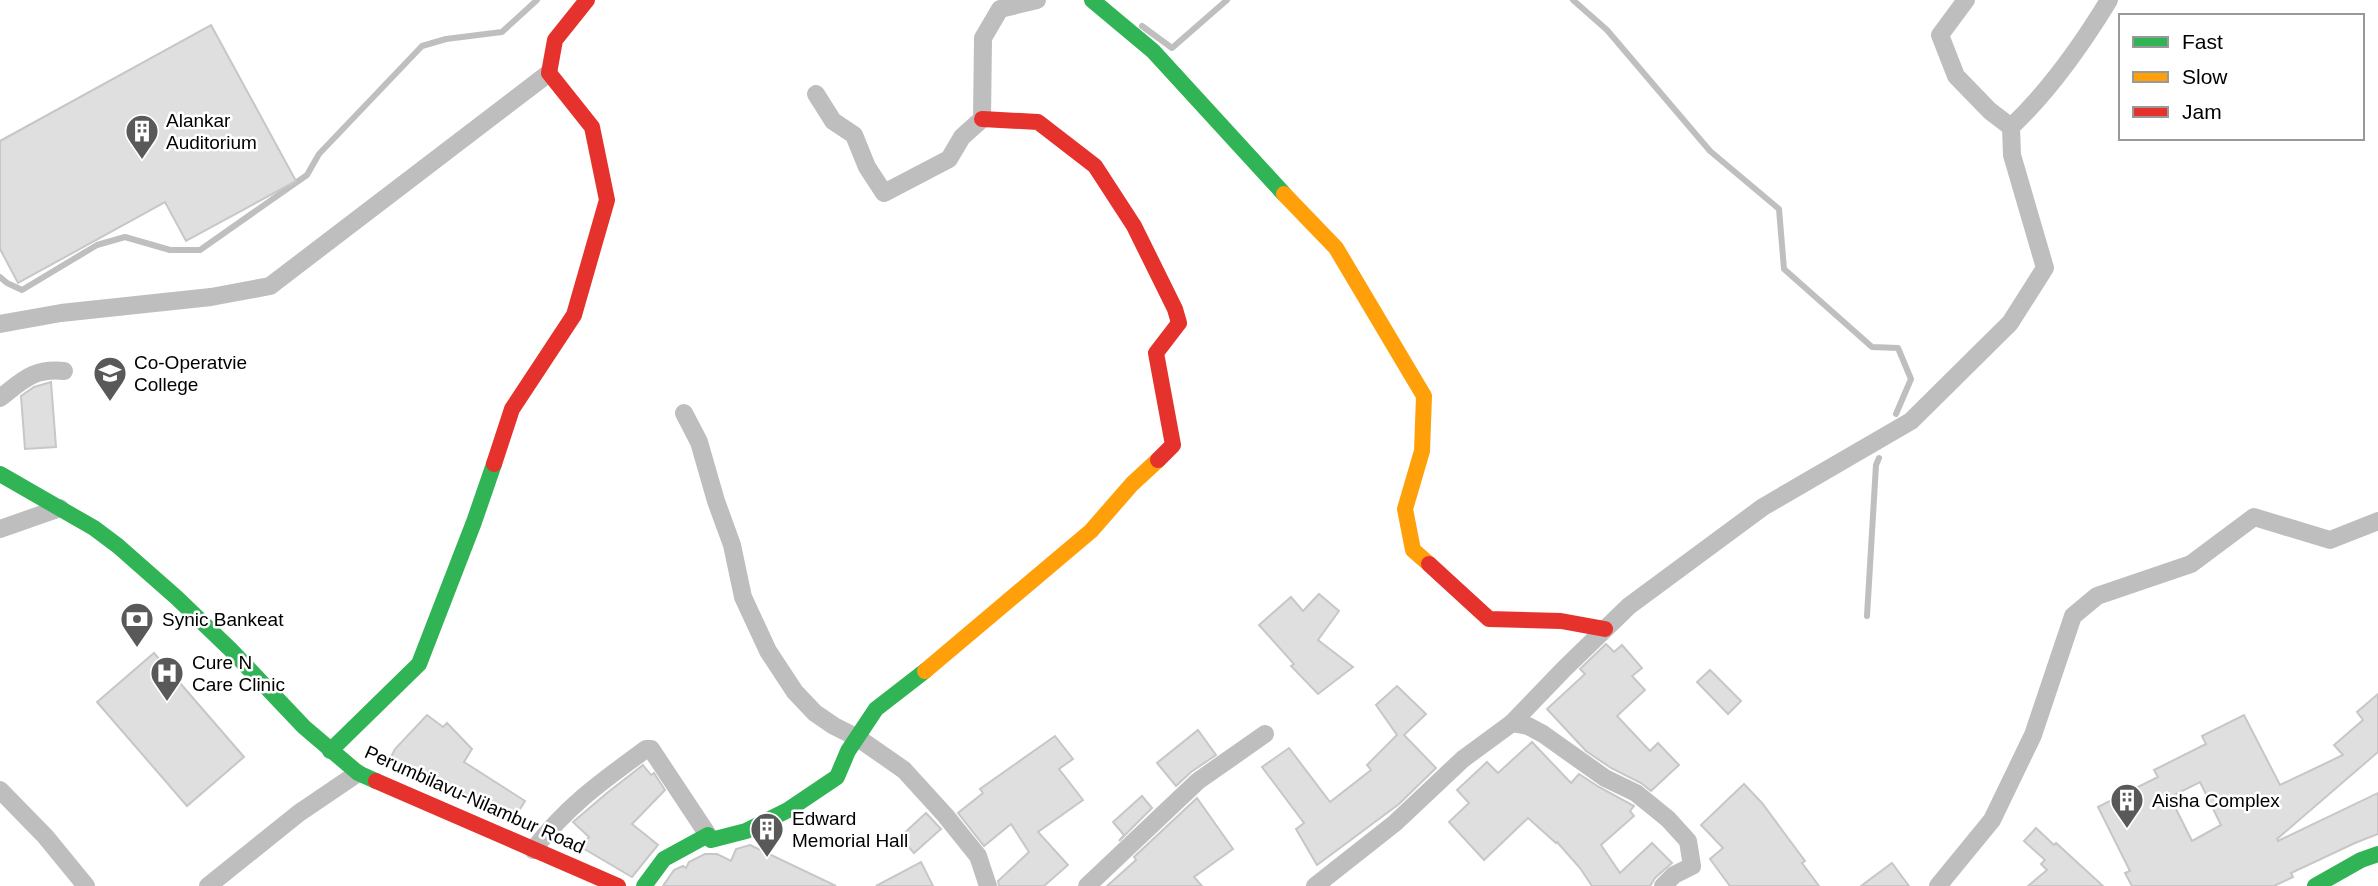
<svg xmlns="http://www.w3.org/2000/svg" width="2378" height="886" font-family="Helvetica,sans-serif">
<style>
.lines{fill:none;stroke-linecap:round;stroke-linejoin:round}
.stream{stroke:#bfbfbf;stroke-width:6}
.building{fill:#dfdfdf;stroke:#c7c7c7;stroke-width:2;fill-rule:evenodd}
.street{stroke:#bebebe;stroke-width:18}
.fast{stroke:#30b455;stroke-width:16}
.slow{stroke:#ff9f0a;stroke-width:16}
.jam{stroke:#e5322d;stroke-width:16}
.labels{text-anchor:middle;stroke-width:5;stroke-linejoin:round;paint-order:stroke}
.poi-label{font-size:19px;fill:#000;stroke:#fff;text-anchor:start}
.street-label{font-size:19px;fill:#000;stroke:#fff}
</style>
<rect width="100%" height="100%" fill="#fff"/>
<g class="lines">
<!-- stream -->
<g class="stream">
<polyline points="1573,0 1607,30 1710,151 1779,209 1784,269 1872,347 1898,348 1911,379 1896,414"/>
<polyline points="1142,26 1172,48 1227,0"/>
<polyline points="0,277 7,283 22,290 97,245 125,237 170,250 200,250 307,175 319,154 422,46 446,39 502,32 537,0"/>
<polyline points="1867,616 1876,465 1879,458"/>
</g>
</g>
<!-- building -->
<g class="building">
<polygon points="211,25 296,181 186,241 165,202 18,283 0,249 0,141"/>
<polygon points="51,382 56,447 25,449 21,396 34,387"/>
<polygon points="1319,594 1339,611 1318,640 1353,667 1318,694 1291,666 1294,664 1259,625 1291,597 1303,611"/>
<polygon points="1606,644 1614,652 1622,645 1642,668 1632,676 1645,690 1617,716 1650,751 1658,743 1679,765 1651,791 1641,783 1611,768 1586,751 1547,709 1585,674 1580,669"/>
<polygon points="154,653 244,757 187,806 97,702"/>
<polygon points="1710,670 1741,701 1728,714 1697,682"/>
<polygon points="1397,686 1426,714 1404,735 1436,768 1399,804 1317,865 1296,829 1304,823 1262,767 1289,748 1330,802 1371,770 1367,765 1397,735 1376,705"/>
<path d="M 2378,694 L 2378,752 L 2277,839 L 2278,841 L 2378,793 L 2378,834 L 2355,843 L 2291,873 L 2293,877 L 2274,886 L 2132,886 L 2125,873 L 2130,871 L 2098,807 L 2158,777 L 2154,770 L 2206,744 L 2202,736 L 2244,715 L 2280,785 L 2343,755 L 2334,745 L 2363,720 L 2357,712 ZM 2200,782 L 2221,825 L 2192,841 L 2170,797 Z"/>
<polygon points="427,715 443,727 447,723 472,749 464,762 525,801 512,822 445,782 440,790 415,770 410,777 389,761 395,749"/>
<polygon points="1198,730 1216,755 1191,772 1176,786 1157,763"/>
<polygon points="1055,736 1073,759 1059,769 1083,800 1038,832 1068,865 1044,886 999,886 998,881 1029,852 1011,824 984,846 958,813 983,793 980,789"/>
<polygon points="1532,742 1571,783 1579,774 1599,787 1634,806 1630,811 1634,816 1601,845 1620,873 1652,843 1672,863 1655,878 1650,886 1592,886 1580,868 1557,842 1556,843 1528,818 1484,860 1449,822 1469,803 1457,790 1487,762 1498,773"/>
<polygon points="643,765 651,775 654,773 665,790 632,824 658,845 632,877 581,847 589,837 573,822 607,793"/>
<polygon points="1744,784 1762,803 1805,861 1802,863 1819,886 1730,886 1710,859 1723,848 1701,825"/>
<polygon points="1142,796 1152,808 1119,841 1124,835 1113,822"/>
<polygon points="1197,798 1233,849 1194,877 1202,886 1107,886 1136,860 1134,857"/>
<polygon points="926,813 941,829 914,853 900,837"/>
<polygon points="2036,828 2054,845 2056,843 2103,886 2028,886 2047,870 2041,864 2045,860 2024,841"/>
<polygon points="750,845 836,886 663,886 674,870 683,866 686,868 689,862 705,854 717,854 731,861 736,849"/>
<polygon points="921,862 933,886 876,886"/>
<polygon points="1892,863 1909,886 1861,886"/>
</g>
<g class="lines">
<!-- street -->
<g class="street">
<path d="M 1966,0 L 1940,35 L 1956,76 L 1990,111 L 2011,127 C 2050,90 2081,46 2109,0"/>
<polyline points="816,94 833,121 854,135 867,167 884,193 949,159 962,137 982,119 983,38 1000,9 1037,0"/>
<polyline points="0,324 61,313 211,297 270,286 549,73"/>
<path d="M 0,398 C 23,380 33,368 64,371"/>
<polyline points="684,413 699,442 716,501 732,545 743,597 768,651 795,692 815,713 834,726 858,738 904,770 945,815 978,856 988,886"/>
<polyline points="0,529 60,508"/>
<polyline points="1512,723 1565,668 1629,606 1763,507 1911,421 2010,323 2045,268 2012,155 2011,127"/>
<polyline points="0,790 45,836 86,886"/>
<path d="M 533,850 C 568,805 601,782 646,749 L 651,749 L 708,835"/>
<polyline points="208,886 299,813 358,773"/>
<polyline points="1087,886 1198,781 1265,734"/>
<polyline points="1315,886 1395,823 1463,759 1512,723 1528,726 1543,734 1605,778 1636,793 1668,819 1688,841 1692,866 1674,875 1663,886"/>
<polyline points="1938,886 1992,820 2033,735 2073,616 2097,596 2191,564 2254,517 2330,540 2378,521"/>
</g>
<!-- fast -->
<g class="fast">
<polyline points="1092,0 1153,51 1284,194"/>
<polyline points="0,474 94,528 118,546 177,598 231,650 304,727 358,773 376,781"/>
<polyline points="330,751 419,664 474,522 494,464"/>
<polyline points="644,886 664,859 708,835 711,840 746,831 788,810 837,777 848,751 876,709 925,671"/>
<polyline points="2315,886 2361,860 2378,854"/>
</g>
<!-- slow -->
<g class="slow">
<polyline points="1284,194 1336,248 1424,396 1422,451 1405,509 1413,550 1429,564"/>
<polyline points="925,671 1091,531 1132,484 1158,460"/>
</g>
<!-- jam -->
<g class="jam">
<polyline points="982,119 1038,122 1095,166 1134,226 1175,309 1179,323 1156,353 1173,445 1158,460"/>
<polyline points="494,464 512,409 574,315 607,200 592,127 549,73 555,40 587,0"/>
<polyline points="1429,564 1489,619 1561,621 1605,629"/>
<polyline points="376,781 618,886"/>
</g>
</g>
<!-- icons -->
<defs>
<symbol id="building-pin" viewBox="-11 -11 22 30"><path d="M0 17L-7.5 6A9.5 9.5 0 1 1 7.5 6Z" fill="#595959" stroke="#fff"/><path d="M-4-6H4V6H1V3H-1V6H-4ZM-2.5-4.3h1.7v1.8h-1.7ZM.8-4.3h1.7v1.8H.8ZM-2.5-1h1.7V.8h-1.7ZM.8-1h1.7V.8H.8Z" fill="#fff"/></symbol>
<symbol id="university-pin" viewBox="-11 -11 22 30"><path d="M0 17L-7.5 6A9.5 9.5 0 1 1 7.5 6Z" fill="#595959" stroke="#fff"/><path d="M0-5L7-2L0 1L-7-2ZM-4 1L0 2.5L4 1V4Q0 6-4 4Z" fill="#fff"/></symbol>
<symbol id="bank-pin" viewBox="-11 -11 22 30"><path d="M0 17L-7.5 6A9.5 9.5 0 1 1 7.5 6Z" fill="#595959" stroke="#fff"/><path d="M-6-4H6V4H-6ZM0-2.3a2.3 2.3 0 1 0 0 4.6a2.3 2.3 0 1 0 0-4.6Z" fill="#fff"/></symbol>
<symbol id="hospital-pin" viewBox="-11 -11 22 30"><path d="M0 17L-7.5 6A9.5 9.5 0 1 1 7.5 6Z" fill="#595959" stroke="#fff"/><path d="M-5-5h3v3.5h4V-5h3V5h-3V1.5h-4V5h-3Z" fill="#fff"/></symbol>
</defs>
<g fill-rule="evenodd">
<use href="#building-pin" x="123" y="112" width="38" height="52"/>
<use href="#university-pin" x="91" y="354" width="38" height="52"/>
<use href="#bank-pin" x="118" y="600" width="38" height="52"/>
<use href="#hospital-pin" x="148" y="654" width="38" height="52"/>
<use href="#building-pin" x="2108" y="781" width="38" height="52"/>
<use href="#building-pin" x="748" y="810" width="38" height="52"/>
</g>
<g class="labels">
<!-- poi labels -->
<g class="poi-label">
<text x="166" y="127">Alankar<tspan x="166" dy="22">Auditorium</tspan></text>
<text x="134" y="369">Co-Operatvie<tspan x="134" dy="22">College</tspan></text>
<text x="162" y="626">Synic Bankeat</text>
<text x="192" y="669">Cure N<tspan x="192" dy="22">Care Clinic</tspan></text>
<text x="2152" y="807">Aisha Complex</text>
<text x="792" y="825">Edward<tspan x="792" dy="22">Memorial Hall</tspan></text>
</g>
<!-- street labels -->
<g class="street-label">
<text transform="translate(475 799) rotate(24)" y="7">Perumbilavu-Nilambur Road</text>
</g>
</g>
<!-- legend -->
<rect x="2119" y="14" width="245" height="126" fill="#ffffff" stroke="#999999" stroke-width="2"/>
<rect x="2133" y="37" width="35" height="10" fill="#30b455" stroke="#999999" stroke-width="2"/>
<text x="2182" y="49" font-size="21" fill="#000000">Fast</text>
<rect x="2133" y="72" width="35" height="10" fill="#ff9f0a" stroke="#999999" stroke-width="2"/>
<text x="2182" y="84" font-size="21" fill="#000000">Slow</text>
<rect x="2133" y="107" width="35" height="10" fill="#e5322d" stroke="#999999" stroke-width="2"/>
<text x="2182" y="119" font-size="21" fill="#000000">Jam</text>
</svg>
